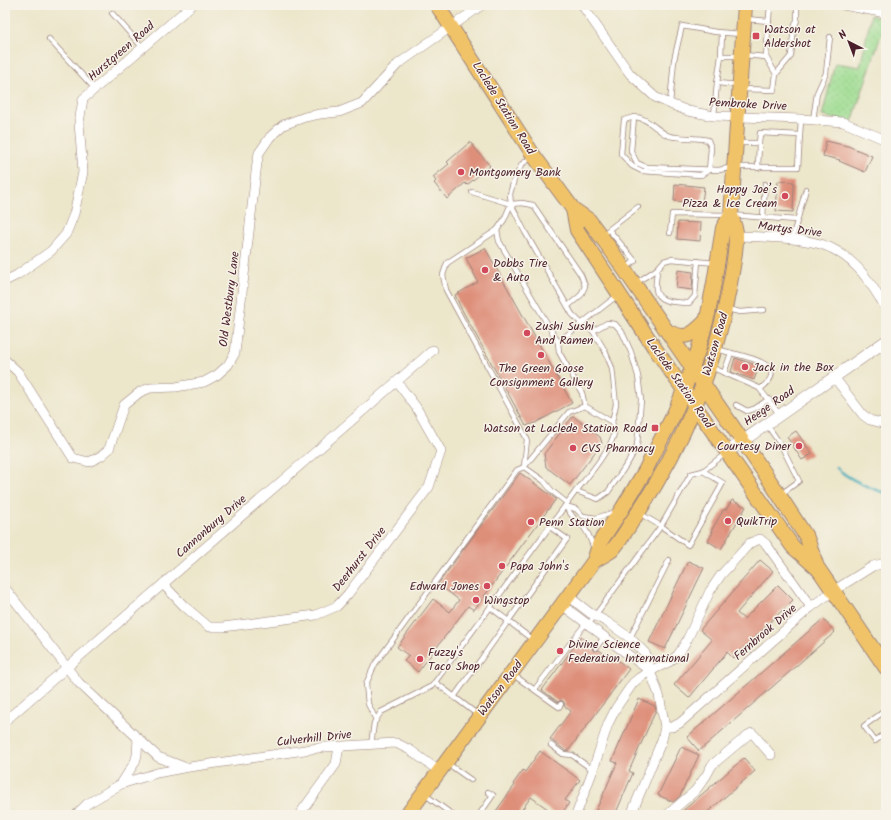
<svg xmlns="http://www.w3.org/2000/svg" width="891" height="820" font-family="Kalam,sans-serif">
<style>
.grass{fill:url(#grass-dots);stroke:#747e5e}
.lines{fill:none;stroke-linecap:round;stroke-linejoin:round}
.stream{stroke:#40aebe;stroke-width:2.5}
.building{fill:#de8f7a}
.service-casing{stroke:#9b827b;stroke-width:6}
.minor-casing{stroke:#9b827b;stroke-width:10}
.tertiary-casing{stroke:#9b827b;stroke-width:12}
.primary-casing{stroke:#9b827b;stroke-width:16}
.service{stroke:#fff;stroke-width:4.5}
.minor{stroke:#fff;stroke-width:9}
.tertiary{stroke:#fff;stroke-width:11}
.primary{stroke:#f1c369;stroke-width:14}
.poi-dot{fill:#d1495b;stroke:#f7f3e8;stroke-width:1.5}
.labels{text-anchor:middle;stroke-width:3;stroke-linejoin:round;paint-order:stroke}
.poi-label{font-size:12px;fill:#4a1f2b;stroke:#f7f3e8;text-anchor:start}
.street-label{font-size:12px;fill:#4a1f2b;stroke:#f7f3e8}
</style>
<defs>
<pattern id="grass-dots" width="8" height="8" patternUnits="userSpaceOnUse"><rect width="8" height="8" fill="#9edd92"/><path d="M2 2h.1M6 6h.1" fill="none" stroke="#8abd7e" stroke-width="1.8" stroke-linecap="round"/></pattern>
</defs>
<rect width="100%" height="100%" fill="#f7f3e8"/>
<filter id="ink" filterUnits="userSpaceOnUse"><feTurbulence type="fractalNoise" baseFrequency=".025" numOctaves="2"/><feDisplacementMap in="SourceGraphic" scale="8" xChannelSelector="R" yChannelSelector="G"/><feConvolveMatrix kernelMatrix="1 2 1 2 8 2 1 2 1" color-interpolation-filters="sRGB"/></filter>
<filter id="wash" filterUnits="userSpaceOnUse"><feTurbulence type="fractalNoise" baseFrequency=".012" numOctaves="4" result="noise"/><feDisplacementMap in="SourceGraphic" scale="16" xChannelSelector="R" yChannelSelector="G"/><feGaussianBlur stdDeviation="0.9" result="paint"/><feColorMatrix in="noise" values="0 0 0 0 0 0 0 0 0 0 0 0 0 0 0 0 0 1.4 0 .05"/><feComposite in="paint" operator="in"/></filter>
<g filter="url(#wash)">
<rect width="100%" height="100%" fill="#ece6cb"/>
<!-- grass -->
<polygon class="grass" points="871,15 886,20 852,122 822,116 835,63 860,67"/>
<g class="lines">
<!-- stream -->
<path class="stream" d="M 836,467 C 846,478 871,489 886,493"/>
</g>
<g id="blocks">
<!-- building -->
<g class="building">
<polygon points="826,141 848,146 872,156 865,172 839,161 840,160 823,156"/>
<polygon points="470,142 490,166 467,185 465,183 447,199 434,183 436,181 433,177 449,164 447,162"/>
<polygon points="778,181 794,182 793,212 776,211"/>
<polygon points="675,184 704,187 702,203 674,201"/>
<polygon points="678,222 701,223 700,241 677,239"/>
<polygon points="485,248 572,403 535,423 526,426 461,308 455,295 478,282 466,258"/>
<polygon points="678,270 693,272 692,290 676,288"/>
<polygon points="735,358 759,366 754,380 731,372"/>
<polygon points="573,416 600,437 602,443 570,485 546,467 544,454"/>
<polygon points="796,431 812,454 802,460 787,437"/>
<polygon points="520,473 556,499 474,610 468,606 418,672 404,661 409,656 397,647 433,599 450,612 459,600 438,584"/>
<polygon points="732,500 746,507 721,549 708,541 713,532 711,531 724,509 726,510"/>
<polygon points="760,560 773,571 737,613 744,619 778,585 793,600 733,658 727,652 689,698 674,685 712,640 700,630"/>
<polygon points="688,561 704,568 665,649 649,642"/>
<polygon points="823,619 835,632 699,751 687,737"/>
<polygon points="581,637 593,646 592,649 594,651 599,650 610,658 612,656 629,669 568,751 566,751 550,739 571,711 564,706 565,704 563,701 561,700 558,702 542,690"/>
<polygon points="639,699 655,706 656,710 629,771 633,773 615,815 594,815 617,763 612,761"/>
<polygon points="681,747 699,755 680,796 673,802 658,795"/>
<polygon points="540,751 580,780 565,800 569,803 561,815 556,815 531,797 518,815 493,815 515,785 513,784 523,770 525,772"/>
<polygon points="744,758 755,771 704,815 678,815"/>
</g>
</g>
</g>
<g filter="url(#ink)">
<use href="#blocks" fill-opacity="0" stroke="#9b827b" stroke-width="1"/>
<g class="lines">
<defs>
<g id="service">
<polyline points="112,13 143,48"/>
<polyline points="746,19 769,21"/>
<polyline points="722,33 721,56 740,56"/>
<polyline points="49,39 95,89"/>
<polyline points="744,55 766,57 776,74"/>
<polyline points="721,56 717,83 738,85"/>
<polyline points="766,57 770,5"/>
<polyline points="740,89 774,90 776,74 791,56 794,28 797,20 797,5"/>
<polyline points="670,104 674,60 682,26 716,32 741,34"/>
<polyline points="714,116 717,83"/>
<polyline points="634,117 631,151 637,163 646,167 719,170 734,167 798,167 801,119"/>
<path d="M 634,117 C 647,117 655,129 667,135 C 674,139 696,137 708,140 L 711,148 L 709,170 L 701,175 L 642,171 L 632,166 L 621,154 L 624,120 Z"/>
<polyline points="813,120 817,93 826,73 830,37"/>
<polyline points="738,143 759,143 758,168"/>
<polyline points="759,143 760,133 800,135"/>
<polyline points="532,157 522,164 514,180 510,194 511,204 504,220 497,230 499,241 558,342"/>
<polyline points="472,192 511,204 522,203 533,205 581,275 585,286 581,295 568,306"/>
<polyline points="511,204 525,232 572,314 582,324 593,331 607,323 615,324 622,332 631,352 638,376 641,400 637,446 629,461 608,492 598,499 576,491"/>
<polyline points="763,217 765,184"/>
<polyline points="497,230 447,263 443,275 446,290 527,439 524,467"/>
<polyline points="609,230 635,261 626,268"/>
<polyline points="607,231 638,207"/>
<polyline points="670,233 672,214 731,215 796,220"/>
<polyline points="792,239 806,189"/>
<path d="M 657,269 C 657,276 655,283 656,289 C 657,304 679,302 689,303 L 695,296 L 698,261"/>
<polyline points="636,283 657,269 664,261 671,259 716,263"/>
<polyline points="727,309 740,312 764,310"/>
<polyline points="593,331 605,351 612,368 616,404 612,422"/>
<polyline points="717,349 731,353 724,373"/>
<path d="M 731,353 C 749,357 792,366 760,389"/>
<polyline points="711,367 759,388 780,415"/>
<polyline points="736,405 747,411 754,409 769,399"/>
<polyline points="767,425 781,445 799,481 781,494"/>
<polyline points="524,467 569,412 585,406"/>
<polyline points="565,506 576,509 583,516 596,518 615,512"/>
<polyline points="565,506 576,521 583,526 588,534 594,548"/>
<polyline points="639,513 661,526 688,545 723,483 703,471"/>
<polyline points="490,607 533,640"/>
<polyline points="588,625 661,526 691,474 703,471 726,453"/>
<polyline points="630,638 669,560"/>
<polyline points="596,648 604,637"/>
<polyline points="512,674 559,707 561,704"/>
<polyline points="435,682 478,715"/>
<polyline points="535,689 586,623"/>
<polyline points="454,697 567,539 550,527"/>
<polyline points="886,710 864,726 875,741 886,733"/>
<polyline points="376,720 368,704 366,684 375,664 517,470 524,467 544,481 552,491 567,503"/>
<path d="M 371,745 L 374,723 L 381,712 L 432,686 L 576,491 C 585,480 614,446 614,432 C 614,429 613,425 612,422 L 585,406 L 582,393 L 559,352 L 558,342 L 618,295"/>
<polyline points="551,745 563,754 572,755 593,770"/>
<polyline points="447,763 471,780"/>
<polyline points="424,794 453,815"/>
<polyline points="479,815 493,795 488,792"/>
</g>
<g id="minor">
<polyline points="582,5 630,74 655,97 670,104 688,111 714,116 801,119 843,122 886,140"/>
<polyline points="843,5 886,13"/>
<path d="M 735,236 C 761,237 811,237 833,249 C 841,253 851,261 857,267 C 869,279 877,294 886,308"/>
<polyline points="5,281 17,275 51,251 66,234 74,214 83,172 79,123 83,99 192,5"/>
<polyline points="5,360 18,372 73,458 89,462 101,456 109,449 124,405 140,392 150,388 176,387 204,382 217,375 228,365 235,353 257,163 259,153 270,137 283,125 305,117 320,114 339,112 362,103 398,64 482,5"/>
<polyline points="834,377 863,415 870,420 886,424"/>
<polyline points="163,584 184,606 209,627 223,627 316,615 337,606 348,594 429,487 441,451 416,407 397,382"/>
<polyline points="5,588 79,683 158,757 184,767"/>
<polyline points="568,596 590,613 607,622 630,638 645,653 648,659 650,671 659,695 665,727 662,740 631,815"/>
<polyline points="562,605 650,671"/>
<polyline points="5,721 433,350"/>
<polyline points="665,727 672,727 680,723 811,607 833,591 873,566 886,563"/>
<polyline points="121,784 157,773 183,768 325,747 396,743 410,750 439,771"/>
<polyline points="76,815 87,804 121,784 135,762 137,755 138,738"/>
<polyline points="299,815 336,764 339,747"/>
<polyline points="576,815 593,770 608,724 616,708 633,683 639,678 650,671 669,662 678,655 687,640 710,591 721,575 750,543 760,539 766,544 811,607"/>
<polyline points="667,815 695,791 706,776 712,765 748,735 752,733 755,736 771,755"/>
</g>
<polyline id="tertiary" points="727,452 886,341"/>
<g id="primary">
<polyline points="437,5 534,156 573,209 589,220 611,250 766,475 807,538 817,567 886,668"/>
<polyline points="573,209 577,230 654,347 793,547 816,567"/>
<path d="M 667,331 C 686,341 692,335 706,321"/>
<path d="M 594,561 C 600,557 607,554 612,550 C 620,542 627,529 633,520 C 680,451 714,372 729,289 C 732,272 737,250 736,232 C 735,226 732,220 731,215 L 745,5"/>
<polyline points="407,815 594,561 600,542 622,509 645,471 674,414 684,390 698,351 708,314 714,283 723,228 731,215"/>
</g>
</defs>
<!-- service casing -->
<use href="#service" class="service-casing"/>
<!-- minor casing -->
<use href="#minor" class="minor-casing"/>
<!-- tertiary casing -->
<use href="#tertiary" class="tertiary-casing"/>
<!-- primary casing -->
<use href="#primary" class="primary-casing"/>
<!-- service -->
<use href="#service" class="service"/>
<!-- minor -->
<use href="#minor" class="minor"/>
<!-- tertiary -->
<use href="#tertiary" class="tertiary"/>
<!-- primary -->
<use href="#primary" class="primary"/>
</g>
</g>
<!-- markers -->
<g class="poi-dot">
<rect x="752" y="32" width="8" height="8" rx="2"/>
<circle cx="461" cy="172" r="4"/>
<circle cx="785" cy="196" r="4"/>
<circle cx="485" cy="270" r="4"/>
<circle cx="527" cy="333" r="4"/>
<circle cx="541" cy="355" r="4"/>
<circle cx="745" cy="367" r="4"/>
<rect x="651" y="424" width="8" height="8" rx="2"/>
<circle cx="799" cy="446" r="4"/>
<circle cx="573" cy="448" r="4"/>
<circle cx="728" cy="521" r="4"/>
<circle cx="531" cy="522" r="4"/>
<circle cx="502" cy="566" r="4"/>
<circle cx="487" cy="586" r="4"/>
<circle cx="476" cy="600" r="4"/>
<circle cx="560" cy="651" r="4"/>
<circle cx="420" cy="659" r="4"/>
</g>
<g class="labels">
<!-- poi labels -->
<g class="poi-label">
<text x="764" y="33">Watson at<tspan x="764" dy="14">Aldershot</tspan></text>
<text x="469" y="176">Montgomery Bank</text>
<text x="777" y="193" text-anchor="end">Happy Joe’s<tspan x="777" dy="14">Pizza &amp; Ice Cream</tspan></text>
<text x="493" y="267">Dobbs Tire<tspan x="493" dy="14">&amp; Auto</tspan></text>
<text x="535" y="330">Zushi Sushi<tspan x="535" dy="14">And Ramen</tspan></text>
<text x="753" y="371">Jack in the Box</text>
<text x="541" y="372" text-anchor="middle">The Green Goose<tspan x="541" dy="14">Consignment Gallery</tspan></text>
<text x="647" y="432" text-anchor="end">Watson at Laclede Station Road</text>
<text x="791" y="450" text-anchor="end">Courtesy Diner</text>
<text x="581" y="452">CVS Pharmacy</text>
<text x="736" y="525">QuikTrip</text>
<text x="539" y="526">Penn Station</text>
<text x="510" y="570">Papa John's</text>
<text x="479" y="590" text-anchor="end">Edward Jones</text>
<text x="484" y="604">Wingstop</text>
<text x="568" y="648">Divine Science<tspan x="568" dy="14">Federation International</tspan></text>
<text x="428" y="656">Fuzzy's<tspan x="428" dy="14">Taco Shop</tspan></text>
</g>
<!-- street labels -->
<g class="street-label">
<text transform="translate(121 51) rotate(-41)" y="4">Hurstgreen Road</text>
<text transform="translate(748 104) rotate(3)" y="4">Pembroke Drive</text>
<text transform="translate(504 108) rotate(58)" y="4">Laclede Station Road</text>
<text transform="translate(790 229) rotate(7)" y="4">Martys Drive</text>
<text transform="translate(229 299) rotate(-83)" y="4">Old Westbury Lane</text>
<text transform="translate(715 344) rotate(-74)" y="4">Watson Road</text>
<text transform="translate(680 383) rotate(55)" y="4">Laclede Station Road</text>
<text transform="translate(769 406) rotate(-35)" y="4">Heege Road</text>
<text transform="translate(211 526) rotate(-41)" y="4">Cannonbury Drive</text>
<text transform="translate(359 559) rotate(-52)" y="4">Deerhurst Drive</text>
<text transform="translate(765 632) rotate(-41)" y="4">Fernbrook Drive</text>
<text transform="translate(500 688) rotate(-53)" y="4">Watson Road</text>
<text transform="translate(314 738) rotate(-6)" y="4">Culverhill Drive</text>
</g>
</g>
<!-- margin -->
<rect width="891" height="820" fill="none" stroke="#f7f3e8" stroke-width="20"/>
<!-- north arrow -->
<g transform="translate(849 42) rotate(318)" stroke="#f7f3e8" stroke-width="3" paint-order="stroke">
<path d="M0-3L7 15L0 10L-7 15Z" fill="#4a1f2b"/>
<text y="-6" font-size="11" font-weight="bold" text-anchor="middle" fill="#4a1f2b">N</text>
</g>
</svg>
